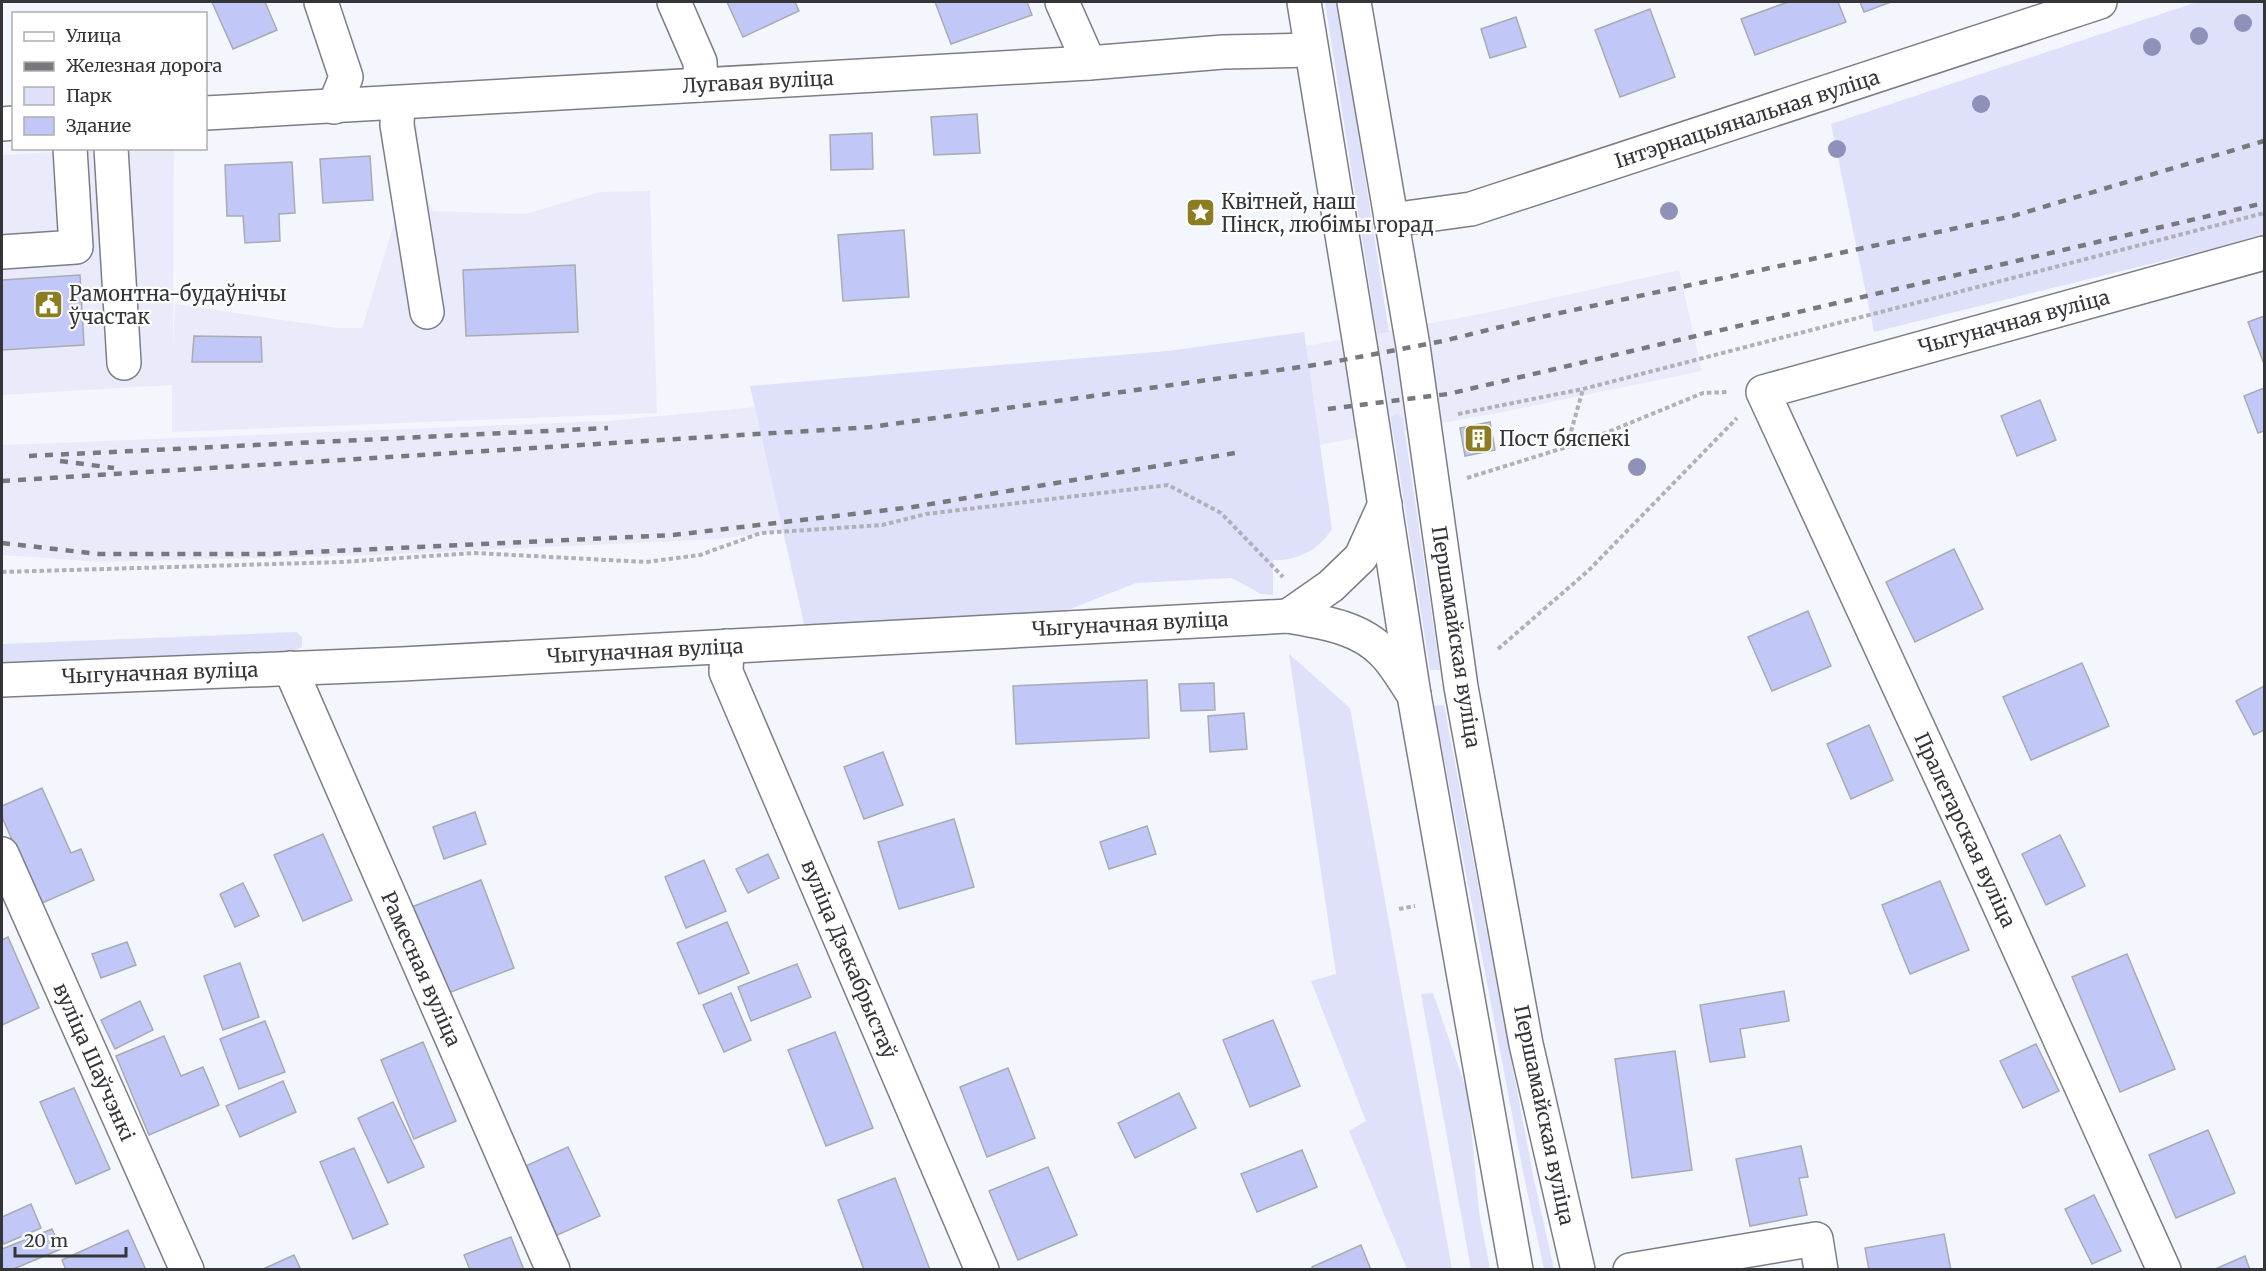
<svg xmlns="http://www.w3.org/2000/svg" width="2266" height="1271" font-family="Merriweather,serif">
<style>
.built{fill:#e9ebfb}
.green{fill:#dee1f9}
.building{fill:#c1c7f6;stroke:#aaabb2;stroke-width:1.5}
.lines{fill:none;stroke-linecap:round;stroke-linejoin:round}
.minor-casing{stroke:#7d7e85;stroke-width:36}
.major-casing{stroke:#7d7e85;stroke-width:36}
.path{stroke:#b0b1b8;stroke-width:4;stroke-dasharray:4.5 3;stroke-linecap:butt}
.minor{stroke:#fff;stroke-width:33}
.major{stroke:#fff;stroke-width:33}
.rail{stroke:#77797d;stroke-width:4.5;stroke-dasharray:8 8;stroke-linecap:butt}
.tree{fill:#9091ba}
.labels{text-anchor:middle;stroke-width:4.5;stroke-linejoin:round;paint-order:stroke}
.street-label{font-size:20px;fill:#343538;stroke:#fff}
.poi-label{font-size:20px;fill:#343538;stroke:#fff;text-anchor:start}
</style>
<rect width="100%" height="100%" fill="#f4f6fe"/>
<!-- built -->
<g class="built">
<polygon points="417,125 421,185 433,211 525,214 600,192 650,191 657,413 172,432 172,385 2,395 2,155 104,149 174,149 173,347 175,304 338,328 362,328 395,220 386,126"/>
<polygon points="1679,270 1702,371 1498,413 1280,452 921,513 719,539 374,555 99,562 2,555 2,445 607,421 1140,371 1262,354 1480,314"/>
</g>
<!-- green -->
<g class="green">
<polygon points="1325,2 1338,2 1389,332 1377,334"/>
<polygon points="2197,2 2264,2 2264,236 1874,332 1831,124"/>
<path d="M 1304,332 L 1332,529 C 1319,550 1297,561 1273,560 L 1273,595 L 1261,594 L 1232,578 L 1136,583 L 1073,608 L 1044,616 L 805,628 L 750,386 L 1168,351 Z"/>
<polygon points="1396,413 1403,419 1440,670 1430,670 1391,419"/>
<polygon points="296,632 302,637 302,647 294,651 2,663 2,644"/>
<polygon points="1289,654 1350,708 1452,1269 1407,1269 1349,1131 1366,1121 1311,981 1336,974"/>
<polygon points="1444,705 1534,1180 1554,1269 1544,1269 1525,1182 1434,706"/>
<polygon points="1433,993 1468,1094 1479,1212 1490,1269 1471,1269 1421,994"/>
</g>
<!-- building -->
<g class="building">
<polygon points="212,2 265,2 277,30 233,49"/>
<polygon points="727,2 795,2 799,11 743,37"/>
<polygon points="935,2 1027,2 1032,15 951,44"/>
<polygon points="1788,2 1838,2 1846,22 1755,55 1741,19"/>
<polygon points="1860,2 1891,2 1864,12"/>
<polygon points="1650,9 1675,77 1620,97 1595,30"/>
<polygon points="1516,17 1526,47 1490,58 1481,29"/>
<polygon points="977,114 980,153 934,155 931,117"/>
<polygon points="872,133 873,169 831,170 830,135"/>
<polygon points="370,156 373,200 323,203 320,159"/>
<polygon points="292,162 295,213 279,214 280,241 245,243 243,216 227,216 225,165"/>
<polygon points="904,230 909,297 843,301 838,235"/>
<polygon points="575,265 578,332 466,336 463,270"/>
<polygon points="80,275 84,345 2,350 2,280"/>
<polygon points="2264,316 2264,364 2248,322"/>
<polygon points="194,336 261,337 262,362 192,362"/>
<polygon points="2264,388 2264,431 2258,433 2244,396"/>
<polygon points="2040,400 2056,440 2017,456 2001,416"/>
<polygon points="1490,422 1495,450 1465,456 1460,428"/>
<polygon points="1954,549 1983,609 1915,642 1886,582"/>
<polygon points="1808,611 1831,666 1772,691 1748,637"/>
<polygon points="2082,663 2109,726 2031,760 2003,697"/>
<polygon points="1147,680 1149,738 1016,744 1013,686"/>
<polygon points="1214,683 1215,710 1181,711 1179,684"/>
<polygon points="2264,686 2264,730 2254,735 2236,701"/>
<polygon points="1244,713 1247,749 1210,752 1208,716"/>
<polygon points="1869,725 1893,780 1851,799 1827,744"/>
<polygon points="883,752 903,805 864,819 844,767"/>
<polygon points="42,788 71,853 81,849 94,880 40,904 2,817 2,806"/>
<polygon points="475,812 486,844 444,859 433,827"/>
<polygon points="954,819 974,887 899,909 878,842"/>
<polygon points="1147,826 1156,854 1109,869 1100,842"/>
<polygon points="323,834 352,900 303,921 274,855"/>
<polygon points="2060,835 2085,886 2046,905 2022,854"/>
<polygon points="768,854 779,878 748,893 736,869"/>
<polygon points="704,860 726,911 686,928 665,877"/>
<polygon points="481,880 514,968 443,995 409,908"/>
<polygon points="1940,881 1969,950 1910,974 1882,905"/>
<polygon points="243,883 259,916 235,927 220,894"/>
<polygon points="727,922 749,973 699,994 677,943"/>
<polygon points="8,937 39,1008 2,1025 2,940"/>
<polygon points="127,942 136,965 101,978 92,954"/>
<polygon points="2127,954 2175,1069 2120,1092 2072,977"/>
<polygon points="240,963 259,1017 223,1030 204,976"/>
<polygon points="797,964 811,997 751,1021 738,987"/>
<polygon points="1784,991 1789,1021 1740,1029 1745,1057 1710,1062 1700,1005"/>
<polygon points="731,993 751,1040 724,1052 703,1005"/>
<polygon points="140,1001 153,1030 115,1049 101,1020"/>
<polygon points="1273,1020 1300,1086 1250,1107 1223,1040"/>
<polygon points="265,1021 285,1072 239,1089 220,1039"/>
<polygon points="835,1032 873,1128 826,1146 788,1050"/>
<polygon points="164,1036 181,1076 203,1067 219,1105 149,1135 116,1056"/>
<polygon points="423,1042 456,1121 414,1139 381,1060"/>
<polygon points="2036,1044 2059,1091 2023,1108 2000,1061"/>
<polygon points="1675,1051 1692,1170 1632,1178 1615,1059"/>
<polygon points="1008,1068 1035,1138 987,1157 960,1087"/>
<polygon points="283,1081 296,1112 240,1137 226,1106"/>
<polygon points="74,1088 110,1169 76,1184 40,1102"/>
<polygon points="1179,1093 1196,1128 1135,1158 1118,1123"/>
<polygon points="393,1102 424,1167 388,1183 358,1118"/>
<polygon points="2208,1130 2235,1193 2176,1218 2149,1155"/>
<polygon points="1801,1146 1808,1177 1799,1178 1807,1215 1750,1226 1736,1159"/>
<polygon points="568,1147 600,1216 553,1237 521,1168"/>
<polygon points="354,1148 388,1224 353,1239 320,1162"/>
<polygon points="1302,1150 1317,1187 1257,1212 1241,1174"/>
<polygon points="1048,1167 1077,1235 1018,1260 989,1191"/>
<polygon points="895,1178 930,1270 864,1270 838,1200"/>
<polygon points="2094,1195 2121,1251 2092,1264 2065,1209"/>
<polygon points="31,1204 41,1228 4,1244 2,1239 2,1217"/>
<polygon points="52,1229 61,1249 11,1270 2,1270 2,1249"/>
<polygon points="128,1230 146,1270 66,1270 62,1260"/>
<polygon points="1944,1234 1951,1270 1869,1270 1865,1248"/>
<polygon points="511,1237 524,1270 470,1270 464,1255"/>
<polygon points="1361,1245 1371,1270 1313,1270 1312,1267"/>
<polygon points="294,1255 301,1270 261,1270"/>
<polygon points="2245,1256 2250,1270 2213,1270"/>
</g>
<g class="lines">
<defs>
<g id="minor">
<polyline points="321,2 346,77 334,107"/>
<polyline points="674,2 700,62 701,85"/>
<polyline points="1062,2 1089,63"/>
<polyline points="398,103 397,125 427,312"/>
<polyline points="206,113 1089,63 1223,52 1311,50"/>
<polyline points="2,124 14,123"/>
<polyline points="111,148 124,363"/>
<polyline points="2,252 76,247 70,148"/>
<polyline points="1288,616 1331,586 1361,557 1385,504"/>
<polyline points="727,646 726,672 982,1270"/>
<polyline points="290,668 553,1270"/>
<path d="M 2,680 L 402,664 L 1288,616 C 1322,622 1360,627 1384,653 C 1396,665 1405,682 1414,695"/>
<polyline points="2,854 187,1270"/>
<polyline points="1630,1270 1816,1239 1821,1270"/>
<polyline points="2164,1270 1969,838 1763,392 2264,253"/>
</g>
<g id="major">
<polyline points="1304,2 1362,357 1414,695 1516,1270"/>
<polyline points="1354,2 1413,346 1461,687 1526,1044 1578,1270"/>
<polyline points="1391,220 1471,209 2100,2"/>
</g>
</defs>
<!-- minor casing -->
<use href="#minor" class="minor-casing"/>
<!-- major casing -->
<use href="#major" class="major-casing"/>
<!-- path -->
<g class="path">
<polyline points="1458,414 1583,389 2264,213"/>
<polyline points="1567,446 1583,389"/>
<polyline points="1467,478 1586,441 1703,393 1729,392"/>
<polyline points="2,572 342,562 475,553 646,562 700,555 761,533 882,525 926,514 1168,485 1221,513 1283,577"/>
<polyline points="1498,649 1588,571 1737,418"/>
<polyline points="1399,909 1415,906"/>
</g>
<!-- minor -->
<use href="#minor" class="minor"/>
<!-- major -->
<use href="#major" class="major"/>
<!-- rail -->
<g class="rail">
<polyline points="1328,409 1448,394 2264,203"/>
<polyline points="29,456 608,428"/>
<polyline points="60,461 114,468"/>
<polyline points="2,481 871,427 1322,364 1443,341 1541,317 2013,216 2264,141"/>
<polyline points="2,543 99,554 271,554 673,535 913,507 1235,453"/>
</g>
</g>
<!-- trees -->
<g class="tree">
<circle cx="2243" cy="23" r="9"/>
<circle cx="2199" cy="36" r="9"/>
<circle cx="2152" cy="47" r="9"/>
<circle cx="1981" cy="104" r="9"/>
<circle cx="1837" cy="149" r="9"/>
<circle cx="1669" cy="211" r="9"/>
<circle cx="1637" cy="467" r="9"/>
</g>
<!-- icons -->
<defs>
<symbol id="sight-square" viewBox="-11 -11 22 22"><rect x="-9" y="-9" width="18" height="18" rx="4" fill="#8c7d23" stroke="#fff"/><path d="M0-6L1.8-2.2L6-1.7L2.9 1.2L3.7 5.4L0 3.3L-3.7 5.4L-2.9 1.2L-6-1.7L-1.8-2.2Z" fill="#fff"/></symbol>
<symbol id="civic-square" viewBox="-11 -11 22 22"><rect x="-9" y="-9" width="18" height="18" rx="4" fill="#8c7d23" stroke="#fff"/><path d="M-.6-6.5H3V-4.5H.6V-3L4-1V1h2V6H-6V1h2V-1L-.6-3ZM-1.2 2.5V6h2.4V2.5Z" fill="#fff"/></symbol>
<symbol id="building-square" viewBox="-11 -11 22 22"><rect x="-9" y="-9" width="18" height="18" rx="4" fill="#8c7d23" stroke="#fff"/><path d="M-4-6H4V6H1V3H-1V6H-4ZM-2.5-4.3h1.7v1.8h-1.7ZM.8-4.3h1.7v1.8H.8ZM-2.5-1h1.7V.8h-1.7ZM.8-1h1.7V.8H.8Z" fill="#fff"/></symbol>
</defs>
<g fill-rule="evenodd">
<use href="#sight-square" x="1184" y="196" width="33" height="33"/>
<use href="#civic-square" x="32" y="288" width="33" height="33"/>
<use href="#building-square" x="1462" y="422" width="33" height="33"/>
</g>
<g class="labels">
<!-- street labels -->
<g class="street-label">
<text transform="translate(758 82) rotate(-3)" y="7">Лугавая вуліца</text>
<text transform="translate(1747 119) rotate(-18)" y="7">Інтэрнацыянальная вуліца</text>
<text transform="translate(2014 322) rotate(-15)" y="7">Чыгуначная вуліца</text>
<text transform="translate(1130 624) rotate(-3)" y="7">Чыгуначная вуліца</text>
<text transform="translate(1456 637) rotate(81)" y="7">Першамайская вуліца</text>
<text transform="translate(645 651) rotate(-3)" y="7">Чыгуначная вуліца</text>
<text transform="translate(160 673) rotate(-2)" y="7">Чыгуначная вуліца</text>
<text transform="translate(1965 830) rotate(65)" y="7">Пралетарская вуліца</text>
<text transform="translate(849 959) rotate(67)" y="7">вуліца Дзекабрыстаў</text>
<text transform="translate(421 969) rotate(66)" y="7">Рамесная вуліца</text>
<text transform="translate(94 1062) rotate(66)" y="7">вуліца Шаўчэнкі</text>
<text transform="translate(1544 1115) rotate(78)" y="7">Першамайская вуліца</text>
</g>
<!-- poi labels -->
<g class="poi-label">
<text x="1221" y="209">Квітней, наш<tspan x="1221" dy="23">Пінск, любімы горад</tspan></text>
<text x="69" y="301">Рамонтна-будаўнічы<tspan x="69" dy="23">ўчастак</tspan></text>
<text x="1499" y="446">Пост бяспекі</text>
</g>
</g>
<!-- border -->
<rect width="2266" height="1271" fill="none" stroke="#343538" stroke-width="6"/>
<!-- legend -->
<rect x="12" y="12" width="195" height="138" fill="#ffffff" stroke="#aeaeaf" stroke-width="1.5"/>
<rect x="24" y="32" width="30" height="9" fill="#ffffff" stroke="#aeaeaf" stroke-width="1.5"/>
<text x="66" y="42" font-size="18" fill="#343538">Улица</text>
<rect x="24" y="62" width="30" height="9" fill="#77797d" stroke="#aeaeaf" stroke-width="1.5"/>
<text x="66" y="72" font-size="18" fill="#343538">Железная дорога</text>
<rect x="24" y="87" width="30" height="18" fill="#dee1f9" stroke="#aeaeaf" stroke-width="1.5"/>
<text x="66" y="102" font-size="18" fill="#343538">Парк</text>
<rect x="24" y="117" width="30" height="18" fill="#c1c7f6" stroke="#aeaeaf" stroke-width="1.5"/>
<text x="66" y="132" font-size="18" fill="#343538">Здание</text>
<!-- scale -->
<path d="M15 1247v9h111v-9" fill="none" stroke="#343538" stroke-width="3"/>
<text x="24" y="1247" font-size="18" fill="#343538" stroke="#ffffff" stroke-width="4.5" paint-order="stroke">20 m</text>
</svg>
